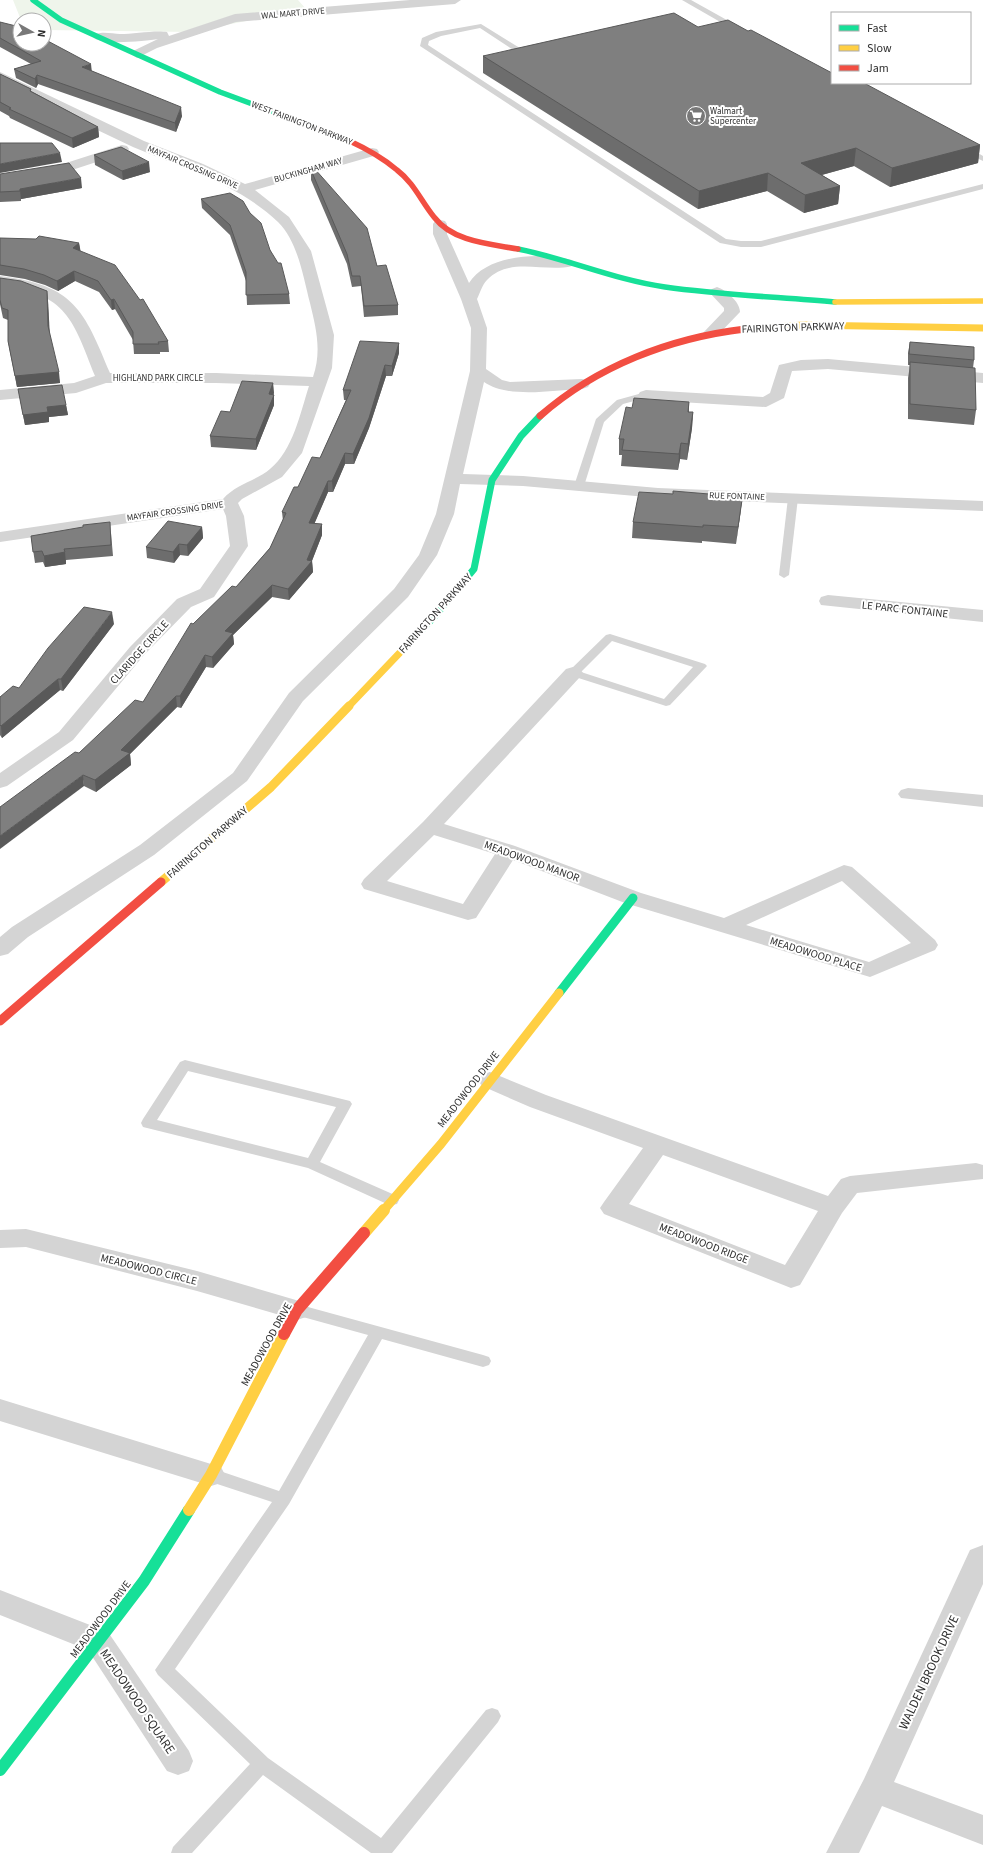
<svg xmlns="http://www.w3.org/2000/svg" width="983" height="1853" font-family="'Source Sans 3',sans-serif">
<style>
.green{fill:#eff5eb}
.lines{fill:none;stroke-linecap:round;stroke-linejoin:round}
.lane{fill:#d4d4d4;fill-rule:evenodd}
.street{fill:#d4d4d4;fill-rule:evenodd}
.fast-far3{stroke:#16e098;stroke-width:5.5}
.fast-far2{stroke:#16e098;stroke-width:7}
.fast-far1{stroke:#16e098;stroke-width:9}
.fast{stroke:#16e098;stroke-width:12}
.slow-far3{stroke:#ffcf43;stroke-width:5.5}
.slow-far2{stroke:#ffcf43;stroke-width:7}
.slow-far1{stroke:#ffcf43;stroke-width:9}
.slow{stroke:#ffcf43;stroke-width:12}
.jam-far3{stroke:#f24e42;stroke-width:5.5}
.jam-far2{stroke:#f24e42;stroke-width:7}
.jam-far1{stroke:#f24e42;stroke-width:9}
.jam{stroke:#f24e42;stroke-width:12}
.wall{fill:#6d6d6d}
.shaded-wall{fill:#595959}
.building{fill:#7f7f7f;stroke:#595959}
.labels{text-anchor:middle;stroke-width:4;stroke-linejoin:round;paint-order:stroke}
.far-street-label{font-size:9px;fill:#2f2f2f;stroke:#fff}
.far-poi-label{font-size:9px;fill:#2f2f2f;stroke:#fff;text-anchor:start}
.street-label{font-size:11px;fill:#2f2f2f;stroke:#fff}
.near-street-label{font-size:13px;fill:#2f2f2f;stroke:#fff}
</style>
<rect width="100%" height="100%" fill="#fff"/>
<!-- green -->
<polygon class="green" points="13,0 298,0 306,9 191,32 44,30 44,20 21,20"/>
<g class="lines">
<!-- lane -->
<g class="lane">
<polygon points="682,0 691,0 743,29 736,31"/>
<polygon points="481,24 528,53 521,55 480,28 441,36 429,41 428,45 726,239 741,241 761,241 983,184 983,189 761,247 741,247 720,243 420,46 422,38 436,32"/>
<polygon points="960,146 966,146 983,156 983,161 960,150"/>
<polygon points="646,392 651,395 649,397 623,404 604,422 584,486 579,489 575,488 574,486 596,419 617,400"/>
<polygon points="793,495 798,498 789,575 784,578 779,575 788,498"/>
<path d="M 610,634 L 705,664 L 707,666 L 670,705 L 666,706 L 569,675 L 567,673 L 569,671 L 606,635 ZM 612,641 L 693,667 L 664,699 L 581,672 Z"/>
<path d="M 185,1060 L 350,1101 L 352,1104 L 320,1162 L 397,1196 L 399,1200 L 397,1204 L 392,1205 L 387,1204 L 308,1168 L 143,1127 L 141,1123 L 143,1119 L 180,1062 ZM 188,1071 L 336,1107 L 308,1158 L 157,1120 Z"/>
<polygon points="297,1304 483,1355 489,1357 491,1361 489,1365 483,1367 382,1339 289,1504 175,1669 268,1758 381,1838 486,1710 492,1708 498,1710 501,1716 498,1722 392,1853 371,1853 263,1775 192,1853 171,1853 173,1847 250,1764 158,1675 155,1670 272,1502 205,1480 203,1475 205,1470 211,1468 279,1491 368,1335 292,1314 289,1310 292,1306"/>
</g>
<!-- street -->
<g class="street">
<path d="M 410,0 L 461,0 L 455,4 L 236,22 L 157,48 L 137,58 L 131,54 L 133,51 L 158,39 C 146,41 99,46 93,37 C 97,30 112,34 120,34 C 133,34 156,30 167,32 L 169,36 L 235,14 Z"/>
<path d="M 0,72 L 144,141 L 203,164 L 245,184 L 372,148 L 377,149 L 379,152 L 377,155 L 255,190 L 289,217 L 311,251 L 334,335 L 332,368 L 302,453 L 282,477 L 242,499 L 238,503 L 244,516 L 248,546 L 214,597 L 191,607 L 144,655 L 73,740 L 7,786 L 0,788 L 0,773 L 59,732 L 130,647 L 177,599 L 200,589 L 230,546 L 226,516 L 223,509 L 0,542 L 0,532 L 223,499 C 236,484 256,481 270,469 C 293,450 300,414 309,386 L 216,383 L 106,383 L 76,393 L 0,400 L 0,390 L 74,383 L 95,376 C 73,320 67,293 0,286 L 0,276 C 74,285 84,310 110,373 L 216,373 L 313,377 C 322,351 316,328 310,303 C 303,276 298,242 278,222 C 237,183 184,169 133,147 C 88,126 44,103 0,81 Z"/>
<polygon points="122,145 127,146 129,149 127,152 69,171 0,183 0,175 66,163"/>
<path d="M 440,220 L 445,221 L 447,224 L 447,234 L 469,283 C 487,254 542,252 572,260 L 574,263 L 572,266 C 545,273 510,256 487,280 C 482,285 480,293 477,299 L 487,328 L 486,369 L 502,380 L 510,382 L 582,379 L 588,381 L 590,384 L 588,387 L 582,389 C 553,390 508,399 484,382 L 463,474 L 523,476 L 658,488 L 983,501 L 983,511 L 658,498 L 523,486 L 460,484 L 454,514 L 437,555 L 408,597 L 303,701 L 247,781 L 154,855 L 28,937 L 8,954 L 0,956 L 0,937 L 12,927 L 140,845 L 233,773 L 289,693 L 394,589 L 419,555 L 436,514 L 470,371 L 471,328 L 461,299 L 433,234 L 433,224 L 435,221 Z"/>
<path d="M 717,287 C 726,290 740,302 740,312 L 716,337 L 704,337 L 702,334 L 724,311 L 724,308 L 709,292 L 712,289 Z"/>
<polygon points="828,359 983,373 983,383 828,369 792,371 784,398 766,407 646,400 640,398 638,395 640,392 646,390 763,397 770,393 779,365 801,360"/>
<polygon points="828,595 983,610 983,622 821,605 819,601 821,597"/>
<path d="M 573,667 L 580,669 L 583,673 L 580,677 L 444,824 L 515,846 L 641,893 L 724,918 L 844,865 L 852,867 L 935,940 L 938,945 L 935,950 L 870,977 L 625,903 L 513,860 L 476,918 L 468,920 L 364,889 L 361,884 L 364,879 L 423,822 L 566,669 ZM 434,835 L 495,854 L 463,904 L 387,881 ZM 842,881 L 911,943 L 869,962 L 746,925 Z"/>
<polygon points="908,788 983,795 983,807 901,798 898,794 901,790"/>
<path d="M 490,1072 L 546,1095 L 828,1196 L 841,1179 L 850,1176 L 976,1163 L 983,1165 L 983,1179 L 857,1193 L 842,1213 L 800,1285 L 791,1288 L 604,1214 L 600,1208 L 604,1202 L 643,1148 L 530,1107 L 482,1086 L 478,1080 L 482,1074 ZM 663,1155 L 818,1211 L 785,1265 L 629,1204 Z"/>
<polygon points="26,1229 197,1271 306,1303 310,1310 306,1317 297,1320 197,1291 26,1247 0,1248 0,1230"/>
<polygon points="0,1399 211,1464 221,1467 225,1475 221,1483 211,1486 0,1421"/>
<polygon points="983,1545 983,1584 894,1782 983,1815 983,1845 882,1806 859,1853 826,1853 864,1779 970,1550"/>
<polygon points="0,1590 108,1632 189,1751 193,1761 189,1771 178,1775 167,1771 88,1650 0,1615"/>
</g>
<!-- fast-far3 -->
<g class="fast-far3">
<polyline points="33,0 61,20 220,92 293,119"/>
<path d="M 518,249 C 568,259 615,280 665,287 C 721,295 779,297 835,302"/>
</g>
<!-- fast-far2 -->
<polyline class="fast-far2" points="411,641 435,616 474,569 492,480 521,436 540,416"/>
<!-- fast-far1 -->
<polyline class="fast-far1" points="559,993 633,898"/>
<!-- fast -->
<polyline class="fast" points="0,1770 144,1581 189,1510"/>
<!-- slow-far3 -->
<polyline class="slow-far3" points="835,302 983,301"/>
<!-- slow-far2 -->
<g class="slow-far2">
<polyline points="745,329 803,325 983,328"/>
<polyline points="348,707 411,641"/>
</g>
<!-- slow-far1 -->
<g class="slow-far1">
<polyline points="161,882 271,787 349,706"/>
<polyline points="383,1211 441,1144 559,993"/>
</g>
<!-- slow -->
<g class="slow">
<polyline points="364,1233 384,1210"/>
<polyline points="189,1510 211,1475 284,1334"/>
</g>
<!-- jam-far3 -->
<path class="jam-far3" d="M 293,119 C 329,132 367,145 397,170 C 414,183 421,201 434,217 C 453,242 490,244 518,249"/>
<!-- jam-far2 -->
<path class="jam-far2" d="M 540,416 C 597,366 670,338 745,329"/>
<!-- jam-far1 -->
<polyline class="jam-far1" points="0,1021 161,882"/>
<!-- jam -->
<polyline class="jam" points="284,1334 297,1310 364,1233"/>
</g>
<!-- wall -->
<g class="wall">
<polygon points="0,22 92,71 182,116 176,132 38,84 36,88 16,78 14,69 31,64 0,47"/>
<polygon points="698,27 980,145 978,163 890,187 854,166 822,175 840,186 838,204 804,213 767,191 698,209 483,73 483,56"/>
<polygon points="0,74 31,89 31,91 98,127 99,137 73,148 10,118 9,116 0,111"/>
<polygon points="94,155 150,172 123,180 95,165"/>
<polygon points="311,170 377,266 398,305 398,315 364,317 361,286 352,287 347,264 311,180"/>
<polygon points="0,174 82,188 21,199 21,201 0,202"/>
<polygon points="201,199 270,250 289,294 290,304 247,305 246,281 230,235 202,208"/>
<polygon points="0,238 79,243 80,251 168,341 169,352 160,352 160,354 134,354 133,340 115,309 112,310 99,292 75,281 58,291 45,285 25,279 0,275"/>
<polygon points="0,278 47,291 48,301 49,331 60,383 17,387 10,352 8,341 8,320 3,318 0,304"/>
<polygon points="910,342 974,360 973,368 976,410 974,425 908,419 908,378 910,365 908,365 908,353"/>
<polygon points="399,343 399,353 392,376 386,376 369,428 354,464 345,464 333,492 328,492 314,524 322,524 322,535 312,561 313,572 289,600 272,597 233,635 234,644 213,668 206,667 181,708 177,707 130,754 131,765 96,792 84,786 79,753 143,702 193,624 236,587 270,548 283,521 282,512 298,487 320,458 346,400 344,400 343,390"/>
<polygon points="273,383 274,405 256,450 211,447 210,436 230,412"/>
<polygon points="18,389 66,405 68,415 49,417 49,422 25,425"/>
<polygon points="689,402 689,412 693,412 692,428 687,460 680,459 678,470 621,466 622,455 619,455 619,439 632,408"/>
<polygon points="709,498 742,500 740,516 736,544 702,541 702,543 632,538 633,522"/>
<polygon points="202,527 203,538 188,556 180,555 174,563 147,558 146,547"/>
<polygon points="111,533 113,556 66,560 66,564 45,567 43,562 35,563 31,536"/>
<polygon points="114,624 63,691 60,690 2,738 0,735 0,697 19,688"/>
</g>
<!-- shaded-wall -->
<g class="shaded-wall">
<polygon points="91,64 92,73 82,67"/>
<polygon points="37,75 38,84 36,88 35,79"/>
<polygon points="181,107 182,116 176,132 175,123"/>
<polygon points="98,127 99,137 73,148 72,138"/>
<polygon points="980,145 978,163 890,187 892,168"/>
<polygon points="856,148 854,166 799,181 801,163"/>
<polygon points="60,153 62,162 0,173 0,164"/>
<polygon points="149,162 150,172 123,180 122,171"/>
<polygon points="768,173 767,191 698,209 699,191"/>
<polygon points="81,178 82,188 21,199 21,201 20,189"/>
<polygon points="840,186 838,204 804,213 805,195"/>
<polygon points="79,243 81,253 73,248"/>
<polygon points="74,271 75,281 58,291 57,281"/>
<polygon points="47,291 48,301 50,337 48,326"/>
<polygon points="114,299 115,309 112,310 111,300"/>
<polygon points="399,343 399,353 392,376 392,366"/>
<polygon points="385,365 386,376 369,428 354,464 353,454"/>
<polygon points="59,372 60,383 17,387 15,376"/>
<polygon points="273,383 274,393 272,399 274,395 274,405 256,450 256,439 269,394"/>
<polygon points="66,405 68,415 49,417 49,422 25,425 23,415 47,407"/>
<polygon points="693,412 692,428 687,460 688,444"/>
<polygon points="681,443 680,459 678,470 679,454"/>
<polygon points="345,453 345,464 333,492 332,481"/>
<polygon points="328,481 328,492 310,534 309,523"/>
<polygon points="742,500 740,516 736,544 738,527"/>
<polygon points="322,524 322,535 311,563 312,561 313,572 289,600 288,589 307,560"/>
<polygon points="202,527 203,538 188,556 187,545"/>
<polygon points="179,544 180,555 174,563 173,552"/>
<polygon points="65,552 66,564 45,567 44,556"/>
<polygon points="272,585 272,597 233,635 234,644 213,668 212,657 225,631"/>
<polygon points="112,612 114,624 63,691 61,679"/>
<polygon points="205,655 206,667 181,708 180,696"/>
<polygon points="58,679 60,690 2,738 1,726"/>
<polygon points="176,696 177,707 130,754 131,765 96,792 95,780 121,750"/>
<polygon points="83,775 84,786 0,849 0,836"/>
</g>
<!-- building -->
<g class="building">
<polygon points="674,13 698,27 728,20 748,31 751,30 832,73 832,83 864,83 980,145 892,168 856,148 801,163 840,186 805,195 768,173 699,191 483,56"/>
<polygon points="0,22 20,27 20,44 44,44 44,39 91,64 82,67 181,107 175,123 37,75 35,79 14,69 41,61 0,38"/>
<polygon points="0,74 31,89 30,91 98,127 72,138 9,109 11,108 0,102"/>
<polygon points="0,143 52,143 60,153 0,164"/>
<polygon points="121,147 149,162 122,171 94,155"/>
<polygon points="69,163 81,178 20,189 20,191 0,192 0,174"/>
<polygon points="314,168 367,228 377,266 386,265 398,305 364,306 360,276 352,276 347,254 311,170"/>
<polygon points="230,193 243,201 250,213 261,223 270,250 278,263 281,263 289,294 246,295 246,272 230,225 201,199"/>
<polygon points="39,236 79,243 73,248 115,265 140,300 143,299 168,341 158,342 159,344 133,344 133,332 114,299 111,300 98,281 74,271 57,281 44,275 24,269 0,265 0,238 36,239"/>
<polygon points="0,278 21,281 47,291 48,326 59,372 15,376 8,341 8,310 2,308 0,300"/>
<polygon points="360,341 399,343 392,366 385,365 369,418 353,454 345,453 332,481 328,481 309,523 322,524 307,560 312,561 288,589 272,585 225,631 233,633 212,657 205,655 180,696 176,696 121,750 130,753 95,780 83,775 0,836 0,807 75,752 79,753 135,700 143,702 191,623 193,624 232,586 236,587 270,548 286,513 282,512 294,487 298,487 312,457 320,458 351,390 343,390"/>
<polygon points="910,342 974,347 974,360 909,354"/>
<polygon points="910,362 975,368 976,410 910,404"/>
<polygon points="242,381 273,383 269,394 274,395 256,439 210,436 221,411 230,412"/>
<polygon points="62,385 66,405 47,407 48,412 23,415 18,389"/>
<polygon points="634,398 689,402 688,412 693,412 688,444 681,443 679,454 622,450 624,439 619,439 626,407 632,408"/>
<polygon points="673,491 709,494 709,498 742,500 738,527 703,525 703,527 633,522 639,492 673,494"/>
<polygon points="168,521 202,527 187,545 179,544 173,552 146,547"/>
<polygon points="110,522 111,545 64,549 65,552 44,556 42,551 33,552 31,536 83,527 83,525"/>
<polygon points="84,607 112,612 61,679 58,679 1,726 0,725 0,697 13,686 19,688 48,648"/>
</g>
<!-- icons -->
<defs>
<symbol id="supermarket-disc" viewBox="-11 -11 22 22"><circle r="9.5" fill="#787878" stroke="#fff"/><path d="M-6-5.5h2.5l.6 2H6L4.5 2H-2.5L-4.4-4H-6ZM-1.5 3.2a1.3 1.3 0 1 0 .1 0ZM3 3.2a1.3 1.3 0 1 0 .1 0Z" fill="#fff"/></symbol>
</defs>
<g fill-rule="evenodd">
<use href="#supermarket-disc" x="685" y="105" width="22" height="22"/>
</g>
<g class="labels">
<!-- far-street labels -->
<g class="far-street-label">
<text transform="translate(293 13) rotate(-5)" y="3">WAL MART DRIVE</text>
<text transform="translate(302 123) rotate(21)" y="3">WEST FAIRINGTON PARKWAY</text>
<text transform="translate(193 167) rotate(23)" y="3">MAYFAIR CROSSING DRIVE</text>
<text transform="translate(308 170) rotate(-16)" y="3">BUCKINGHAM WAY</text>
<text x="158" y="381">HIGHLAND PARK CIRCLE</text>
<text transform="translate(737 496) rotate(2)" y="3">RUE FONTAINE</text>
<text transform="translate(175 511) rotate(-8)" y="3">MAYFAIR CROSSING DRIVE</text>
</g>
<!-- far-poi labels -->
<g class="far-poi-label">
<text x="710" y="114">Walmart<tspan x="710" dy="10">Supercenter</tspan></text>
</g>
<!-- street labels -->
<g class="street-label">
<text transform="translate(793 327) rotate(-2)" y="4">FAIRINGTON PARKWAY</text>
<text transform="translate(905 609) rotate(6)" y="4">LE PARC FONTAINE</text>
<text transform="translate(435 613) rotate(-48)" y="4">FAIRINGTON PARKWAY</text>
<text transform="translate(139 652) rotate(-48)" y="4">CLARIDGE CIRCLE</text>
<text transform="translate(207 842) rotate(-41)" y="4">FAIRINGTON PARKWAY</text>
<text transform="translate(532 861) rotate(20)" y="4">MEADOWOOD MANOR</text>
<text transform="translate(816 954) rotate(17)" y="4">MEADOWOOD PLACE</text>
<text transform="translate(468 1089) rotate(-52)" y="4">MEADOWOOD DRIVE</text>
<text transform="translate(704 1243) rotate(21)" y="4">MEADOWOOD RIDGE</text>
<text transform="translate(149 1269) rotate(14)" y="4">MEADOWOOD CIRCLE</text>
<text transform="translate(266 1344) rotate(-61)" y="4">MEADOWOOD DRIVE</text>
<text transform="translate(100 1619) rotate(-53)" y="4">MEADOWOOD DRIVE</text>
</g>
<!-- near-street labels -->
<g class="near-street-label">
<text transform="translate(928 1672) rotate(-65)" y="5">WALDEN BROOK DRIVE</text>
<text transform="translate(138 1701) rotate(56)" y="5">MEADOWOOD SQUARE</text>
</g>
</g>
<!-- legend -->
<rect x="831" y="12" width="140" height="72" fill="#ffffff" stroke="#acacac"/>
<rect x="839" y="25" width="20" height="6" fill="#16e098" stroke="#acacac"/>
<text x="867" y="32" font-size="12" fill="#2f2f2f">Fast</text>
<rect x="839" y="45" width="20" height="6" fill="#ffcf43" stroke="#acacac"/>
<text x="867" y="52" font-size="12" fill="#2f2f2f">Slow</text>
<rect x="839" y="65" width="20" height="6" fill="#f24e42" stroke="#acacac"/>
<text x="867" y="72" font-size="12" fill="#2f2f2f">Jam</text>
<!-- north arrow -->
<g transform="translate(32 32) rotate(98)"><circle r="19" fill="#ffffff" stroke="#acacac"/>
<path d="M0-3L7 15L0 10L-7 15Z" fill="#787878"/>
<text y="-6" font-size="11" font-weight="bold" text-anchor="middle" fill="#2f2f2f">N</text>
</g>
</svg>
